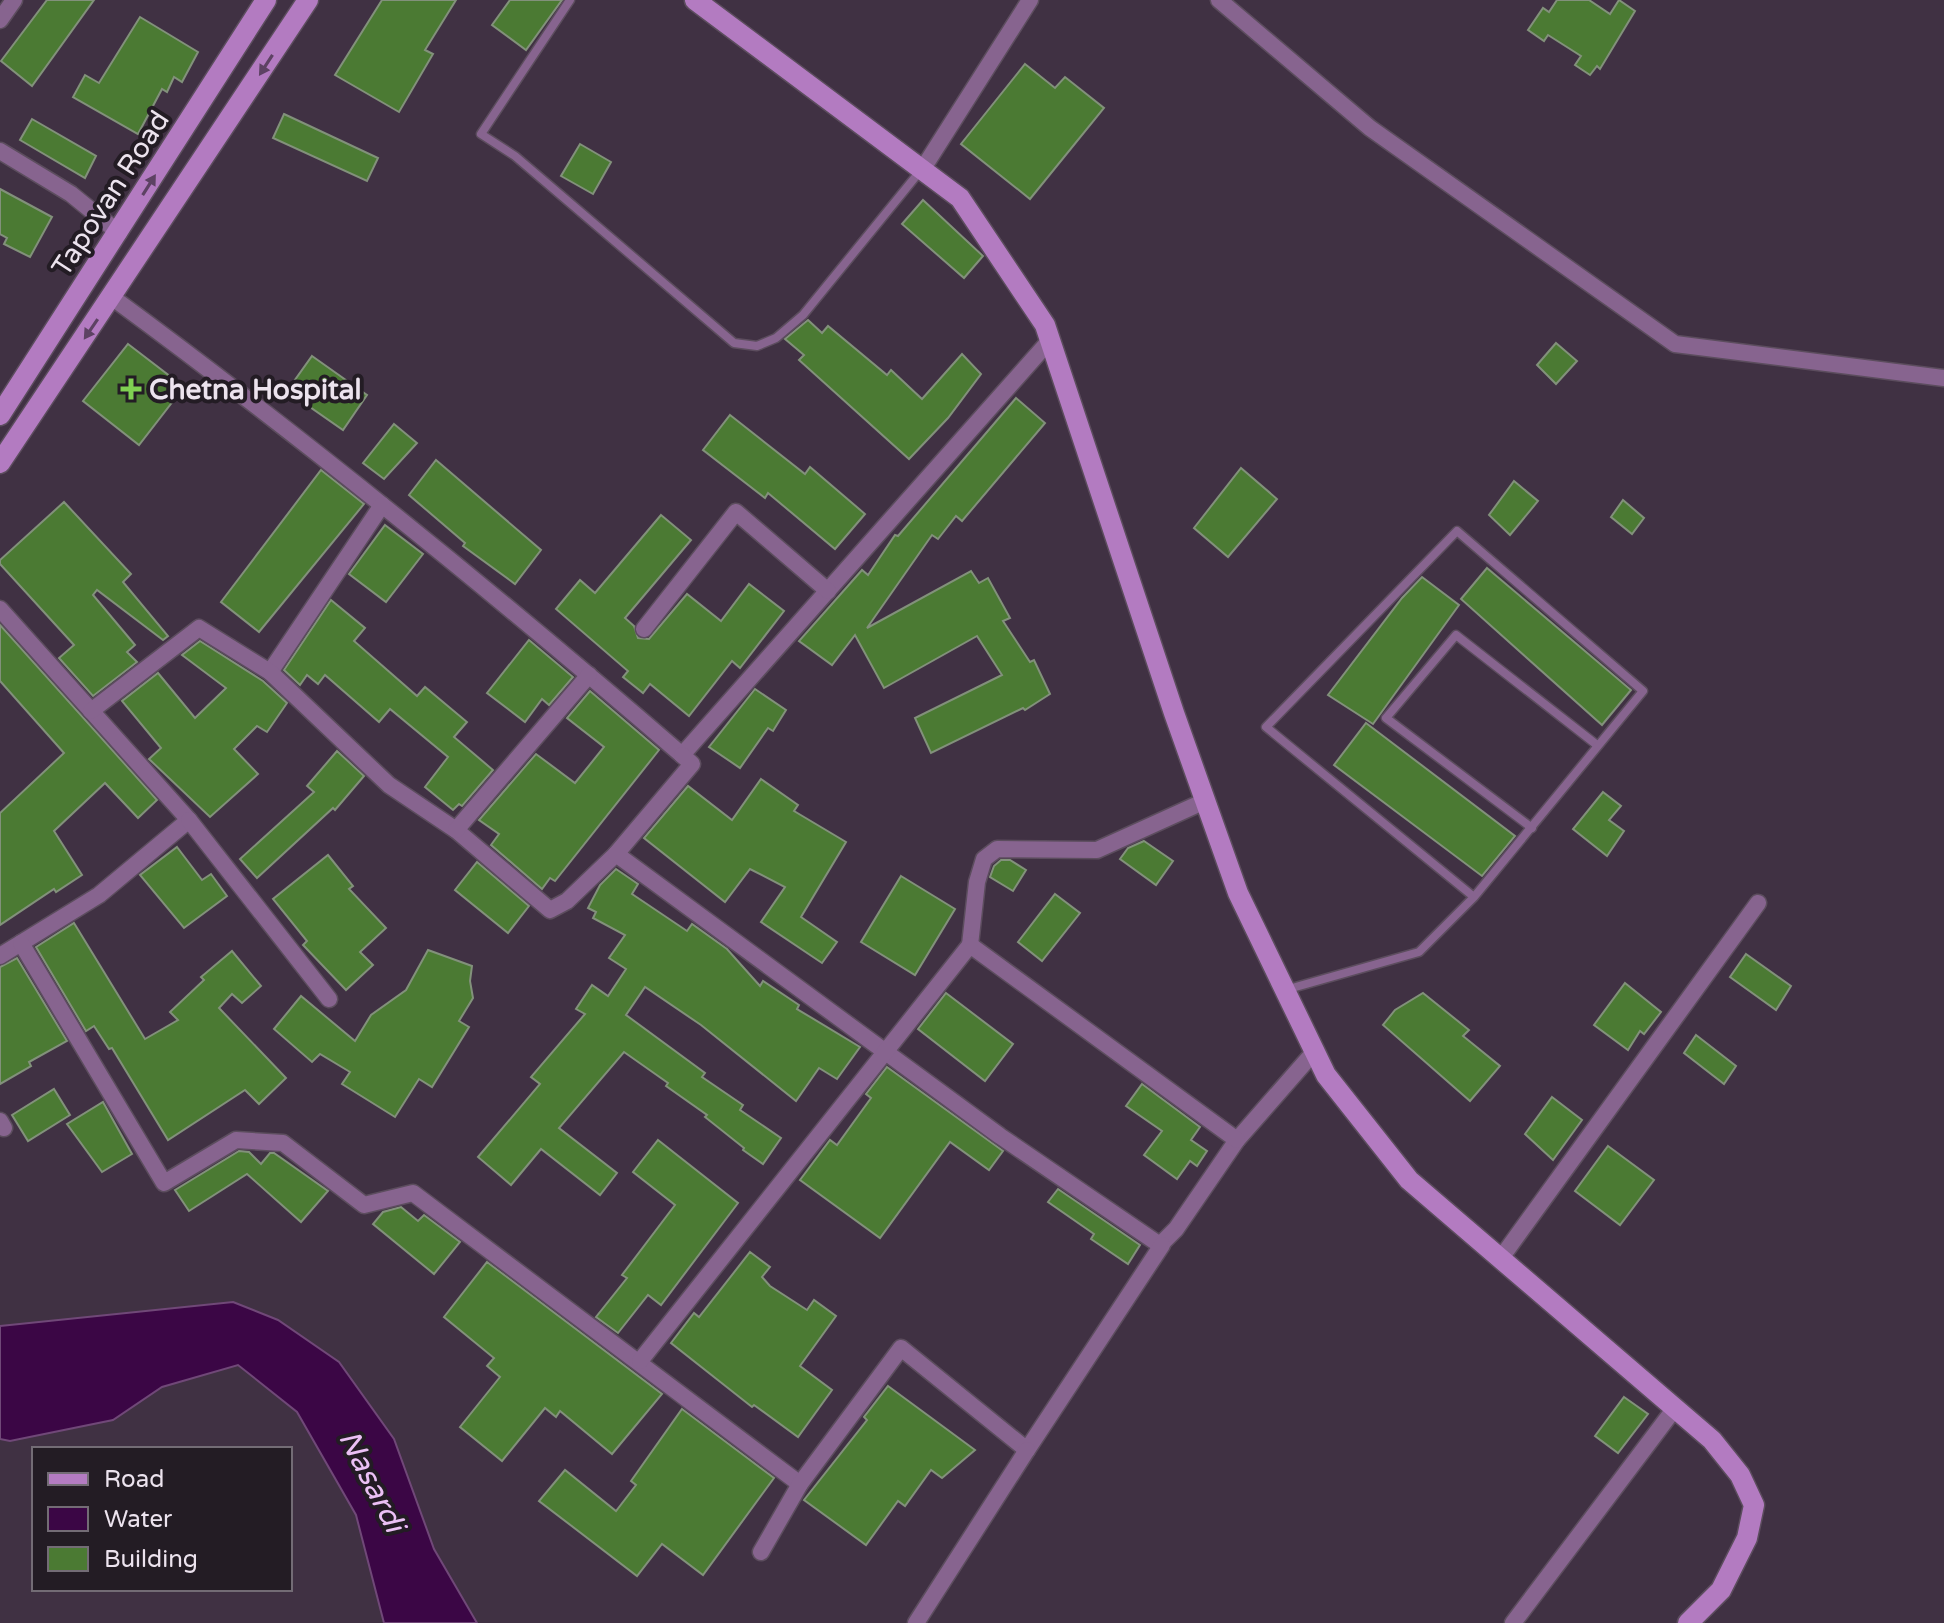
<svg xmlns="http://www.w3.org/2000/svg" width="1944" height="1623" font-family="'Varela Round',sans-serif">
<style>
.water{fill:#3b0645;stroke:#704878;stroke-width:2}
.building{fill:#4b7a33;stroke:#82917b;stroke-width:2}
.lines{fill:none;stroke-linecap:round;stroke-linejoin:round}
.lane-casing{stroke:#5c4d5e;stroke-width:11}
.street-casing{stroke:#5c4d5e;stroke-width:19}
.secondary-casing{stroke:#5c4d5e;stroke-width:23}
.lane{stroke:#87648f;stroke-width:8}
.street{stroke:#87648f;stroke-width:16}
.secondary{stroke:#b37bc1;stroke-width:20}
.oneway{fill:#5d4263}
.poi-dot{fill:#7fd052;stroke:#231c24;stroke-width:3}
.labels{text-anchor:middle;stroke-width:8;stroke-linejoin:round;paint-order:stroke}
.street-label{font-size:28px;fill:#ece3ee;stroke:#231c24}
.poi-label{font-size:28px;font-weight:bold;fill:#ece3ee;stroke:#231c24;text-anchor:start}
.water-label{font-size:30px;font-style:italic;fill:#ebc0f5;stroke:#231c24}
</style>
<rect width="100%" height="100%" fill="#403143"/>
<!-- water -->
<polygon class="water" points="233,1302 278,1320 339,1362 394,1439 434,1549 477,1623 384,1623 356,1515 297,1412 238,1365 162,1387 113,1420 10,1441 0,1439 0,1326"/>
<!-- building -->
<g class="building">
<polygon points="47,0 94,0 32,86 1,61"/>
<polygon points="382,0 456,0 425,50 433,54 399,112 335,75"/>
<polygon points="510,0 562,0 526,50 492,25"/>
<polygon points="1557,0 1589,0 1610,14 1619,0 1635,11 1600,69 1597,66 1590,75 1575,65 1581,56 1548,35 1544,41 1528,30 1543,8 1549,12"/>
<polygon points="140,17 198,52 182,82 174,77 167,92 162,89 138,134 73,97 85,75 99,83"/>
<polygon points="1025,64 1055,88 1065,77 1104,108 1030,199 961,144"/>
<polygon points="284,114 378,158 367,181 273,138"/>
<polygon points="32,119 96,156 85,178 20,140"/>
<polygon points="580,144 611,162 593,194 561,176"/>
<polygon points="0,189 52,217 30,257 4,244 7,238 0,234"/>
<polygon points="923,200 983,256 964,278 902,224"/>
<polygon points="808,320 822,333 828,326 887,375 891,370 922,399 962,354 981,374 948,418 909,459 799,360 804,355 785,339"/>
<polygon points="1556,343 1577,361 1556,384 1537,365"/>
<polygon points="128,344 184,387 139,445 83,401"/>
<polygon points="312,356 367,395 343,430 287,391"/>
<polygon points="1016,398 1045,423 962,521 956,516 938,539 932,535 867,628 971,571 979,583 988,578 1010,618 1003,621 1030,662 1034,660 1050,694 1025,710 1023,708 931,753 915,718 1002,675 977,636 884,688 855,635 832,665 799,641 862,570 868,575 895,535 898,536"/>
<polygon points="730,415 805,474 810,467 865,514 835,549 768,493 765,498 703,450"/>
<polygon points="394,424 417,443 384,479 363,463"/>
<polygon points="436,460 541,550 515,584 463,546 465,543 409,495"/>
<polygon points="1241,468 1277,499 1228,557 1194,528"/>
<polygon points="321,470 364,504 259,632 221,602"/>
<polygon points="1514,481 1538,501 1510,535 1489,515"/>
<polygon points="1623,500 1644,518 1632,534 1611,517"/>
<polygon points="64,502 131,574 123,582 168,636 163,640 97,590 93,595 135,645 127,652 137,662 93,696 59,658 74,645 0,564 0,560"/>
<polygon points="661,515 691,540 625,618 634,626 638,638 649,639 687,594 721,621 749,584 784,611 740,668 732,661 689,716 650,684 643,693 623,677 628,671 556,609 580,580 595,593"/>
<polygon points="385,525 423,554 386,602 349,574"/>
<polygon points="1487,568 1631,690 1602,725 1461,599"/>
<polygon points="1422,577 1459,605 1373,724 1328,695 1402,598"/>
<polygon points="331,600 365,628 354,641 417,696 425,687 467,722 454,737 493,770 462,806 459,804 453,810 425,787 448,757 390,709 379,722 325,675 318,684 307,675 300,685 284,670"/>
<polygon points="0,625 157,800 138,818 105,783 54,831 82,875 56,892 54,889 0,925 0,813 64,753 0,681"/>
<polygon points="529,640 573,677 549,705 542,699 525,722 487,693"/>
<polygon points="200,641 263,681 287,703 267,732 257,726 234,749 258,774 210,817 149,759 161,748 122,701 158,673 195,718 226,688 182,655"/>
<polygon points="755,689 786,710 773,731 768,728 740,768 709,747"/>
<polygon points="590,691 659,750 555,881 550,878 542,889 491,845 499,834 479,820 536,754 575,783 604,747 567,718"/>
<polygon points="1366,723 1515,836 1482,876 1334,765"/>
<polygon points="337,751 364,776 335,810 333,808 257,878 240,859 314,792 307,786"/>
<polygon points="761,779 798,805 794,811 846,842 801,917 837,942 822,963 761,922 785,887 750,869 725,902 644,838 688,786 732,820"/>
<polygon points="1603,792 1621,806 1609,820 1624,831 1607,856 1573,829"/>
<polygon points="1144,841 1173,861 1156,885 1120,859 1128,848"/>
<polygon points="177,847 202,880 211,874 227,896 184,928 140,875"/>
<polygon points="328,855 353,886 349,889 386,928 360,952 373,965 346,990 303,945 307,941 273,899"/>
<polygon points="1001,860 1010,860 1026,870 1013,891 990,877 994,866"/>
<polygon points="477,862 529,906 508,933 455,890"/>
<polygon points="616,869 638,884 632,894 687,931 692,924 727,949 760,986 763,981 799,1005 797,1009 860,1047 837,1079 819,1068 796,1101 701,1025 645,987 626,1015 705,1073 702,1077 743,1105 740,1110 781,1138 763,1164 743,1150 744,1148 705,1117 707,1115 666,1086 668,1083 624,1052 559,1128 617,1173 600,1195 541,1149 511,1185 478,1157 540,1084 531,1077 585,1014 576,1009 592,985 608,996 626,969 609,958 625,935 593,918 596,912 588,908 600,885"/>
<polygon points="901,876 955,909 915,975 861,942"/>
<polygon points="1055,894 1080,913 1042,961 1018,942"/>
<polygon points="74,923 145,1039 178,1020 170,1012 204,980 201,977 232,951 261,986 242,1003 232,994 219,1008 286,1078 259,1104 245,1090 168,1140 112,1048 109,1049 94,1026 86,1031 36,947"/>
<polygon points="428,950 472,966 470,981 473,998 459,1021 469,1027 432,1087 419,1079 395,1117 342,1084 350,1072 320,1054 312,1062 274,1029 301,996 355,1041 371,1015 406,990"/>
<polygon points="1746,954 1791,986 1776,1010 1730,977"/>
<polygon points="17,958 67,1041 29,1062 31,1066 0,1084 0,967"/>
<polygon points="1625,983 1661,1012 1644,1034 1640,1031 1628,1050 1594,1025"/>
<polygon points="946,993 1013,1044 985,1081 918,1029"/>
<polygon points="1423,993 1469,1030 1463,1036 1500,1066 1470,1101 1383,1025 1395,1010"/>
<polygon points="1696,1035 1736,1066 1724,1084 1684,1053"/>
<polygon points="887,1067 1003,1151 989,1170 950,1142 880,1238 800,1180 830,1140 837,1145 871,1098 866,1094"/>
<polygon points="1142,1084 1200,1127 1191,1140 1207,1151 1197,1166 1190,1161 1177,1179 1144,1155 1162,1131 1126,1106"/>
<polygon points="54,1089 70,1115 28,1141 12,1115"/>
<polygon points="1552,1097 1582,1120 1553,1160 1525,1134"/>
<polygon points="103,1102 132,1154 102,1172 67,1124"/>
<polygon points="658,1140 738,1203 661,1305 648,1295 618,1333 596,1317 627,1278 622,1275 675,1205 633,1172"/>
<polygon points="1608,1146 1654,1180 1620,1225 1575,1191"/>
<polygon points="239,1151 249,1152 261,1164 270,1153 274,1153 328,1191 301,1222 247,1174 189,1211 175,1190"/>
<polygon points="1058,1189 1140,1245 1128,1264 1091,1239 1094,1234 1048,1202"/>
<polygon points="401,1207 418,1221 424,1215 460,1242 434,1274 373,1224 383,1212"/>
<polygon points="750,1252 770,1267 762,1277 770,1286 807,1310 814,1300 836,1316 800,1366 832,1390 798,1437 754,1405 752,1407 671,1343 694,1313 699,1317"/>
<polygon points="487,1262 662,1394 612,1454 560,1411 556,1417 545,1408 502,1461 460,1427 500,1377 487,1366 494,1358 444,1317"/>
<polygon points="888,1386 975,1450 942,1478 931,1470 905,1506 898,1501 866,1545 804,1500 867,1420 864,1417"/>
<polygon points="1624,1397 1648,1414 1618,1453 1595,1436"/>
<polygon points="682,1409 774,1478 703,1575 662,1544 637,1576 539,1501 565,1470 616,1511 636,1485 631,1481"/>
</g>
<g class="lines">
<defs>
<g id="lane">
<polyline points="570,0 481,134 515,156 734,343 757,346 776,338 803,315 921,170"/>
<polyline points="1532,828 1386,718 1456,635 1597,745"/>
<polyline points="1285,990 1419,952 1474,897 1643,691 1457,531 1266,727 1474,897"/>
</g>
<g id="street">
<polyline points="1219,0 1370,128 1675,344 1944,378"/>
<polyline points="0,20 14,0"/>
<polyline points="0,151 71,194 119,233"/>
<polyline points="922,170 1030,0"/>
<path d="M 113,298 C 309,442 498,596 682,755 L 1051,339"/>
<polyline points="0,609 189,820 99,895 0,956"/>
<polyline points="644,629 736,512 828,591"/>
<polyline points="270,672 382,505"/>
<polyline points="91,711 199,628 270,672 389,785 456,830 550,910 567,901 616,854"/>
<polyline points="682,755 692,764 616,854 1000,1136 1160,1245 1176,1229 1237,1140 1314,1052"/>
<polyline points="189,820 329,999"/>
<polyline points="456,830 589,675"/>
<polyline points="21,943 164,1183 236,1140 283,1143 364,1205 413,1193 800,1484"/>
<polyline points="970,945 977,882 984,859 997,849 1097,850 1205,801"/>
<polyline points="0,1121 4,1128"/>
<polyline points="1501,1258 1758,903"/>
<polyline points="640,1361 970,945 1237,1140"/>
<polyline points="761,1552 800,1484 901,1348 1027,1450 1162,1245"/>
<polyline points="916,1623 1027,1450"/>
<polyline points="1513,1623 1675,1408"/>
</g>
<g id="secondary">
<polyline points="695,0 960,198 1045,325 1174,713 1238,893 1326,1075 1409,1180 1712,1440 1740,1475 1754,1505 1747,1538 1721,1590 1688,1623"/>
<polyline points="0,415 266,0"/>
<polyline points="0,463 308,0"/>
</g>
</defs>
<!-- lane casing -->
<use href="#lane" class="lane-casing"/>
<!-- street casing -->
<use href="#street" class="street-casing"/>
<!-- secondary casing -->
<use href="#secondary" class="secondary-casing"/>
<!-- lane -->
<use href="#lane" class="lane"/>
<!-- street -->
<use href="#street" class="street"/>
<!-- secondary -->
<use href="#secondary" class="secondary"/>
</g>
<!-- one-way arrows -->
<defs><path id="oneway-solid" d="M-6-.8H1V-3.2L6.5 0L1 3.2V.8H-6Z" transform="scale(2)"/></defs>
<g class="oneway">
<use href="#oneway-solid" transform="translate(266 65) rotate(123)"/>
<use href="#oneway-solid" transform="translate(149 185) rotate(-58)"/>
<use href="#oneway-solid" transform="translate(91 329) rotate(124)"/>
</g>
<!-- markers -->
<path class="poi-dot" d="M127 377h8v8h8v8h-8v8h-8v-8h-8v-8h8z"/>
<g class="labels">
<!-- street labels -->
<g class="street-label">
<text transform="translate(110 193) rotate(-57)" y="10">Tapovan Road</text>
</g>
<!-- poi labels -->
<g class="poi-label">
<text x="149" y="399">Chetna Hospital</text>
</g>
<!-- water labels -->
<g class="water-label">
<text transform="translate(372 1481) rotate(63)" y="10">Nasardi</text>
</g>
</g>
<!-- legend -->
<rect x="32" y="1447" width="260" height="144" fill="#231c24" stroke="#736c75" stroke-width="2"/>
<rect x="48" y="1473" width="40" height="12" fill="#b37bc1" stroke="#736c75" stroke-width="2"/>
<text x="104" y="1487" font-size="24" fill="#ece3ee">Road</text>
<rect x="48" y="1507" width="40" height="24" fill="#3b0645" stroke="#736c75" stroke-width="2"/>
<text x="104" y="1527" font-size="24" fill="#ece3ee">Water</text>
<rect x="48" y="1547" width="40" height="24" fill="#4b7a33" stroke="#736c75" stroke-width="2"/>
<text x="104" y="1567" font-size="24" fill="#ece3ee">Building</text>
</svg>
